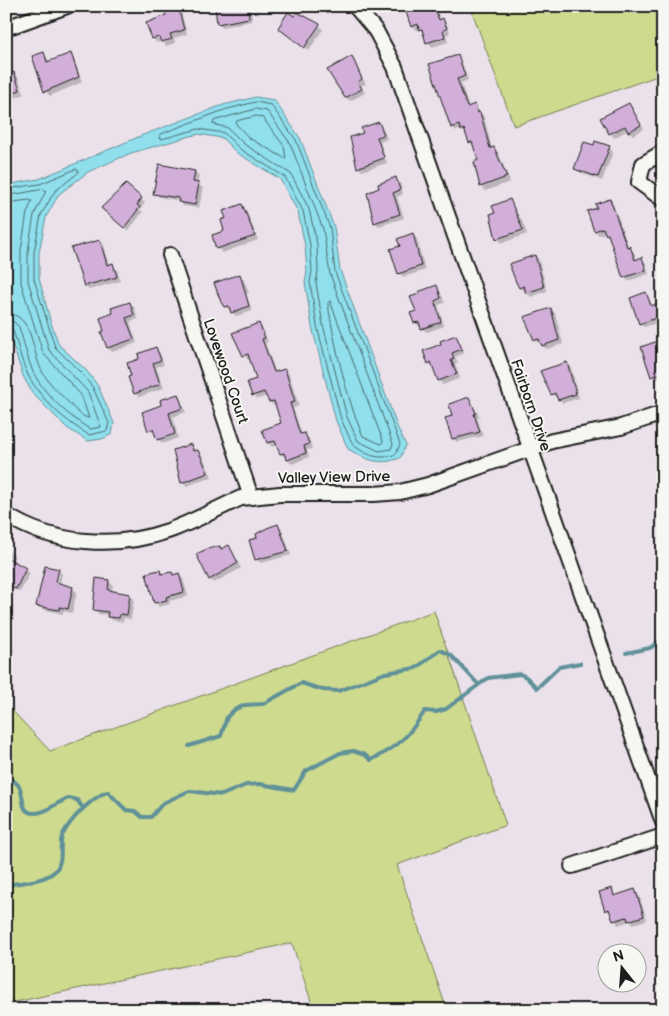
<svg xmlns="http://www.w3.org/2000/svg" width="669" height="1016" font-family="'Balsamiq Sans',sans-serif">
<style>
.green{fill:#cedb8e;stroke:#757c55}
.water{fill:#8fdfec;stroke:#619199}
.shadow{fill:#0003}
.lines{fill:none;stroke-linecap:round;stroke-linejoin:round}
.shore{stroke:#4a6a6f;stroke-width:1}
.stream{stroke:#619199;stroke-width:4}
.building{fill:#d2afd9;stroke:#1c1c1c}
.minor-casing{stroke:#1c1c1c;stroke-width:18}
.minor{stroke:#f6f6f2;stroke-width:14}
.labels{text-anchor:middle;stroke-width:4;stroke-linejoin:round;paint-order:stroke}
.street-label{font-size:15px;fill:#1c1c1c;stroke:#f6f6f2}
</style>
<rect width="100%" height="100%" fill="#ebe1ea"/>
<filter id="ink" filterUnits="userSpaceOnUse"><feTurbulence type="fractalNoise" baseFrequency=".02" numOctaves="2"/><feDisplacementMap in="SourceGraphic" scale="10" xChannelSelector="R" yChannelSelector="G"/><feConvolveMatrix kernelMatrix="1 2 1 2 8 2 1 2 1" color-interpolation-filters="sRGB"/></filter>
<g filter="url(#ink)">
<!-- green -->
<g class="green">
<polygon points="470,6 663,6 663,74 514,126"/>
<polygon points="434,611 506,825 397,865 447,1010 314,1010 292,943 6,1004 6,704 50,751"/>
</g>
<!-- water -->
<path class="water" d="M 256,97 L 274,100 L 300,138 L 334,227 L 340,270 L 398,429 L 406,445 L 400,458 C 379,466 367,460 348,449 L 336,421 L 312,327 L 305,282 L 307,272 L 305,246 L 298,212 L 280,179 L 237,153 L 222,138 L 198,134 L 131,153 L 88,172 L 59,194 L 46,217 L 39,253 L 39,278 L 50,320 L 59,345 L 86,370 L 98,386 L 114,423 L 112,434 L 102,439 L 88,441 L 67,428 L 33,394 L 23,376 L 6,325 L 6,185 L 39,179 L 143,135 L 223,105 Z"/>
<!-- shadow -->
<g class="shadow">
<polygon points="169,6 180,8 187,34 174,38 175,43 166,46 162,41 157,43 154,40 165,36 164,34 154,39 148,23 168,16 165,8"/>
<polygon points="216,6 251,6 252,21 222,27 218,23"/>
<polygon points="406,6 434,7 441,20 447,24 450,33 446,35 448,42 432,47 420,29 416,30 412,26"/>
<polygon points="319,25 323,29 309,51 283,32"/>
<polygon points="44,53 50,62 70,55 74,59 82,82 50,96 45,91 33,57"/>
<polygon points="457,56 461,60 468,80 461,83 469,108 475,106 484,117 492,149 498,152 510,182 485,191 481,186 480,161 474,146 462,129 456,131 452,127"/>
<polygon points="351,58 366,84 361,86 365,93 350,101 346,97"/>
<polygon points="14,73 18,77 24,94 6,102 6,76"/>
<polygon points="629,104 644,129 633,135 628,130 614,138 602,119"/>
<polygon points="379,124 383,128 387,139 380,142 387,163 362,171 358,167 364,134"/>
<polygon points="595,147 609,147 613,152 602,181 579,172 575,168"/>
<polygon points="195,172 199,176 197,184 203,188 199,208 183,206 179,201 159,197 155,193"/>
<polygon points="395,179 400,183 403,194 397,197 404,218 379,226 375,222 381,189"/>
<polygon points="126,186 145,203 140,210 143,212 128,231 107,212"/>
<polygon points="609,200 613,204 629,248 634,252 637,260 642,259 646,263 649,274 628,281 624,277 610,238 606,233 599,235 595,231 589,212"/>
<polygon points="510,201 522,221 527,234 502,243 497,238 496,213"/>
<polygon points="242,205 246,210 258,240 222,253 218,248 225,232 227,219"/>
<polygon points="413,235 417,239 425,270 404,277 399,273 401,246"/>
<polygon points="99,241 104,245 109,266 113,265 117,269 120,281 89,290 85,285"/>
<polygon points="535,256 539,260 547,291 531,297 520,287"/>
<polygon points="240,276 244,280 249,293 246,294 252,311 236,316 225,306"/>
<polygon points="436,286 440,291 445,303 438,305 444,326 427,332 415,323 412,313 417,311 420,295"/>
<polygon points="646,294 653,306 657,305 662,309 663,321 644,327 640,323"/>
<polygon points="129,303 134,307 138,319 130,322 137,343 112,352 108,348 106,332 114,314"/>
<polygon points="550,309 555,313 563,344 547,349 535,340"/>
<polygon points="259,325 263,329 268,342 265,343 276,373 285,370 289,374 299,406 293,408 302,435 309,438 312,449 307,450 309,457 292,464 281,454 278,445 272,447 268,443 264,431 283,424 277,405 274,406 270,402 268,396 257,399 253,395 258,379 251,359 248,360 244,355"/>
<polygon points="456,336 465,353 455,357 458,363 455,364 460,378 443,385 439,380 434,367 429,363 442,345"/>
<polygon points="663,342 663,378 656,380 652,376"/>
<polygon points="156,349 160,353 164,365 156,367 164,388 139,397 135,393 141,360"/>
<polygon points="567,363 571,367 579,398 563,403 552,394"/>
<polygon points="178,395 186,412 173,417 178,438 162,444 155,433 149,430 163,405"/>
<polygon points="469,399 480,417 477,418 483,436 457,442 453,438 454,416"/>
<polygon points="6,419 10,426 6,428"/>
<polygon points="190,445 202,455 212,477 187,486 183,482"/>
<polygon points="278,525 282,529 291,555 261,563 256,559 258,538"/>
<polygon points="219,547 222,550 229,547 241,568 214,583 210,579"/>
<polygon points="6,549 15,556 12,561 30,573 20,592 6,586"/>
<polygon points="46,567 60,571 57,571 54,588 56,588 60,571 62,574 60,584 72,588 77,592 72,613 63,611 63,614 42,609 38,605"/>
<polygon points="160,571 164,575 179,575 183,579 188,596 169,601 170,604 159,607 155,602"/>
<polygon points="108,581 113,585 112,592 130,595 134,599 131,619 124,618 123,622 112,620 108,615 99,614 95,610"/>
<polygon points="611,889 617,897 635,891 639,895 647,920 633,924 630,921 618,925 612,913 606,910"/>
</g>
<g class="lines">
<!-- shore -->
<g class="shore">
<path d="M 256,102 L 271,105 L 296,140 L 330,228 L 335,272 L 400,444 L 396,454 C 379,461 367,455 353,445 L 341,419 L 317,326 L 310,282 L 312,271 L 310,245 L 303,211 L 285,177 L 240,149 L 224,133 L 198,129 L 162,139 L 159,138 L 161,134 L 224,110 Z"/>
<polygon points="256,109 267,111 290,143 323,229 330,274 393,444 391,449 379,451 358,441 347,417 323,325 316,283 318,271 317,244 309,209 291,174 244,144 228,128 213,124 214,121"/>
<polygon points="257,116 263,118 284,146 286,159 249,138 236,124 237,121"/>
<path d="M 6,189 L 40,184 L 76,169 L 79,171 L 78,173 L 55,191 L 41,215 L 34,252 L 34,279 L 55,347 L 82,374 L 93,388 L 109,423 L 107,431 L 89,435 C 65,421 41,400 28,375 C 21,361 18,345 13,330 L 6,327"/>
<path d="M 6,196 L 44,189 L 46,191 L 34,215 L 28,251 L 28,281 L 49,350 L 88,392 L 101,427 L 90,429 C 69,417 44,394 33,372 C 27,358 24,342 19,327 L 14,322 L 6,320"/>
<path d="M 6,203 L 29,200 L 32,201 L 27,213 L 21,250 L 21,283 L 43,353 L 81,395 L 89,418 C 81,417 74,408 68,402 C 58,391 47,382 41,369 C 32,351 33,314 6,313"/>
<path d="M 330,301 L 383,441 L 381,444 L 363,436 C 347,400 334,343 328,304 Z"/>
</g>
<!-- stream -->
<g class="stream">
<polyline points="626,653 650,648 663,639"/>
<polyline points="189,746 221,736 227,717 234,710 245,705 263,704 301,683 323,690 339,691 385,673 416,668 440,650 451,655 478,684"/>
<path d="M 6,779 C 32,782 14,813 34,813 C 48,813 56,802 69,798 L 77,800 L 83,808"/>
<path d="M 6,885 C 22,882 57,882 60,861 C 62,853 59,840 63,834 C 71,819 89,801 104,793 L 108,792 L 126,810 L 135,811 L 142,817 L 151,817 L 163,803 L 189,791 L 222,795 L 246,785 L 260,784 L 294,790 L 306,771 L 340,753 L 353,751 L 365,755 L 371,760 C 399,746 408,737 425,711 L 436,712 L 446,709 L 488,678 L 520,674 L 526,677 L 537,688 L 559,667 L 580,663"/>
</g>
</g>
<!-- building -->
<g class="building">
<polygon points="163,6 178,6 184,30 170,34 172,39 161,42 159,37 152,39 146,23 166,15"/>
<polygon points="215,6 248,6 249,18 217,24"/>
<polygon points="425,6 434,6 439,20 443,18 447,29 443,30 445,37 426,43 422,29 419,30 418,24 411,27 406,12"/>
<polygon points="288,12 294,16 297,12 320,24 304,48 278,28"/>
<polygon points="44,52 47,62 71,53 79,77 44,92 32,56"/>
<polygon points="458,55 465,76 457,79 467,107 475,104 478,113 480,112 490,148 494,147 507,177 480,187 474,162 478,160 472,142 469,143 464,129 461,131 459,125 451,128 429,64"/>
<polygon points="352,56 362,79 358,82 362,89 345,98 327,70"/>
<polygon points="14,72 20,90 6,95 6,75"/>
<polygon points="629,103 641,125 628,132 625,126 609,134 600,118"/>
<polygon points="379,122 384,135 377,137 384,158 357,168 350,137 363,133 361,128"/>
<polygon points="595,141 610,146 598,177 574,169 584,142 594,145"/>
<polygon points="159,164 195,171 193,182 199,183 195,205 178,202 179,198 153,194"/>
<polygon points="396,177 400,190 393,193 400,214 374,223 367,193 379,188 378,184"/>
<polygon points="126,184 142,198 137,205 140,207 124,228 101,208"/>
<polygon points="510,199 523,230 496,239 490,214 495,213 492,206"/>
<polygon points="610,199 627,247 630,246 635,260 642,257 646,270 623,278 608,234 606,235 603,228 594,231 587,211 597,208 595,204"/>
<polygon points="242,204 255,236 216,249 212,235 224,231 221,220 226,218 223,211"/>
<polygon points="413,233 421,266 398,274 390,249 400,246 397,239"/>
<polygon points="100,240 107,265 113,263 117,277 84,286 71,248"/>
<polygon points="535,255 544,287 526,293 524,286 519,288 516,282 509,264"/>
<polygon points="240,274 249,306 231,313 229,306 224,307 221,302 214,283"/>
<polygon points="437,285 441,298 435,301 441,322 421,329 419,322 414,323 410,313 416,311 410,297 419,294 418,292"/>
<polygon points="646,292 651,306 658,303 662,316 639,324 630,298"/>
<polygon points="130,302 134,315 126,318 134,339 107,348 101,332 104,331 100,318 113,313 111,308"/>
<polygon points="551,308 559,340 542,346 539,339 534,340 524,317"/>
<polygon points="259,323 265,338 262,339 274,372 285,369 295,402 290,403 300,434 305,433 309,444 304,446 306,453 287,460 284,453 280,454 275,441 267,443 262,430 281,423 274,401 269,402 264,392 252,396 247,382 256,379 248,354 243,356 232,333"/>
<polygon points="456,335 462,349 452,353 454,359 451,360 457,374 438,381 431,362 428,364 423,351 441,344 440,341"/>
<polygon points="663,339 663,372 651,377 641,347"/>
<polygon points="156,347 161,360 153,363 160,384 134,394 128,377 131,376 127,363 139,359 138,354"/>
<polygon points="567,362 576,394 558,400 555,393 551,395 540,371"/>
<polygon points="178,394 183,408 169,413 175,434 157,440 153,429 148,431 142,412 161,405 160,400"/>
<polygon points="469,397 476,413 474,414 480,432 452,439 445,418 452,416 449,404"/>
<polygon points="191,444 193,451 198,450 208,473 181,483 173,450"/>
<polygon points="278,524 288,551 255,560 249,540 257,538 256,534 267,528"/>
<polygon points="229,545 238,563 209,580 196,554 207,549 220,546 221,549"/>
<polygon points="6,557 26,568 16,589 6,585"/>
<polygon points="45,566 59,569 56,582 73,587 68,609 60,607 59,610 36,606"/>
<polygon points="160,570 161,574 172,572 173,575 179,573 184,592 166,597 167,600 154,603 146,573"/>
<polygon points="96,578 109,580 108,590 130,594 127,615 120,614 119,618 107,617 108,612 93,610"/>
<polygon points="612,888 614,896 635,889 644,916 628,921 627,917 613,921 609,909 605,911 599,892"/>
</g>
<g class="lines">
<defs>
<g id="minor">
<polyline points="355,6 376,31 395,67 663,822"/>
<polyline points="6,28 67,6"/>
<polyline points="661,198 639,182 643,164 663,152"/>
<polyline points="170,255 251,497"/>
<path d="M 6,515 C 53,545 116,549 168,531 C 193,522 216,509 241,498 L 280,494 L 374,494 L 400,492 L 428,485 L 552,441 L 621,427 L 663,413"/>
<polyline points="572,866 663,836"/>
</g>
</defs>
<!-- minor casing -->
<use href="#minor" class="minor-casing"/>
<!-- minor -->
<use href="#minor" class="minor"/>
</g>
</g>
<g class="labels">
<!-- street labels -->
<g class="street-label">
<text transform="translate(226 371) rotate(71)" y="5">Lovewood Court</text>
<text transform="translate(531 405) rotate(71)" y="5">Fairborn Drive</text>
<text transform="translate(334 477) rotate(-1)" y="5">Valley View Drive</text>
</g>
</g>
<!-- margin -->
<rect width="669" height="1016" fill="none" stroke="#f6f6f2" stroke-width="25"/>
<rect x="12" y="12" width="644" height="991" fill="none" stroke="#1c1c1c" stroke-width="2" filter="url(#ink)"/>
<!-- north arrow -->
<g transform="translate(622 968) rotate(343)"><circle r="24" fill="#f6f6f2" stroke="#9f9f9c"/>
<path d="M0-4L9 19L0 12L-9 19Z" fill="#1c1c1c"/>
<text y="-8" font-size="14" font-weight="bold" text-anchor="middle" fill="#1c1c1c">N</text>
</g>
</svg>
